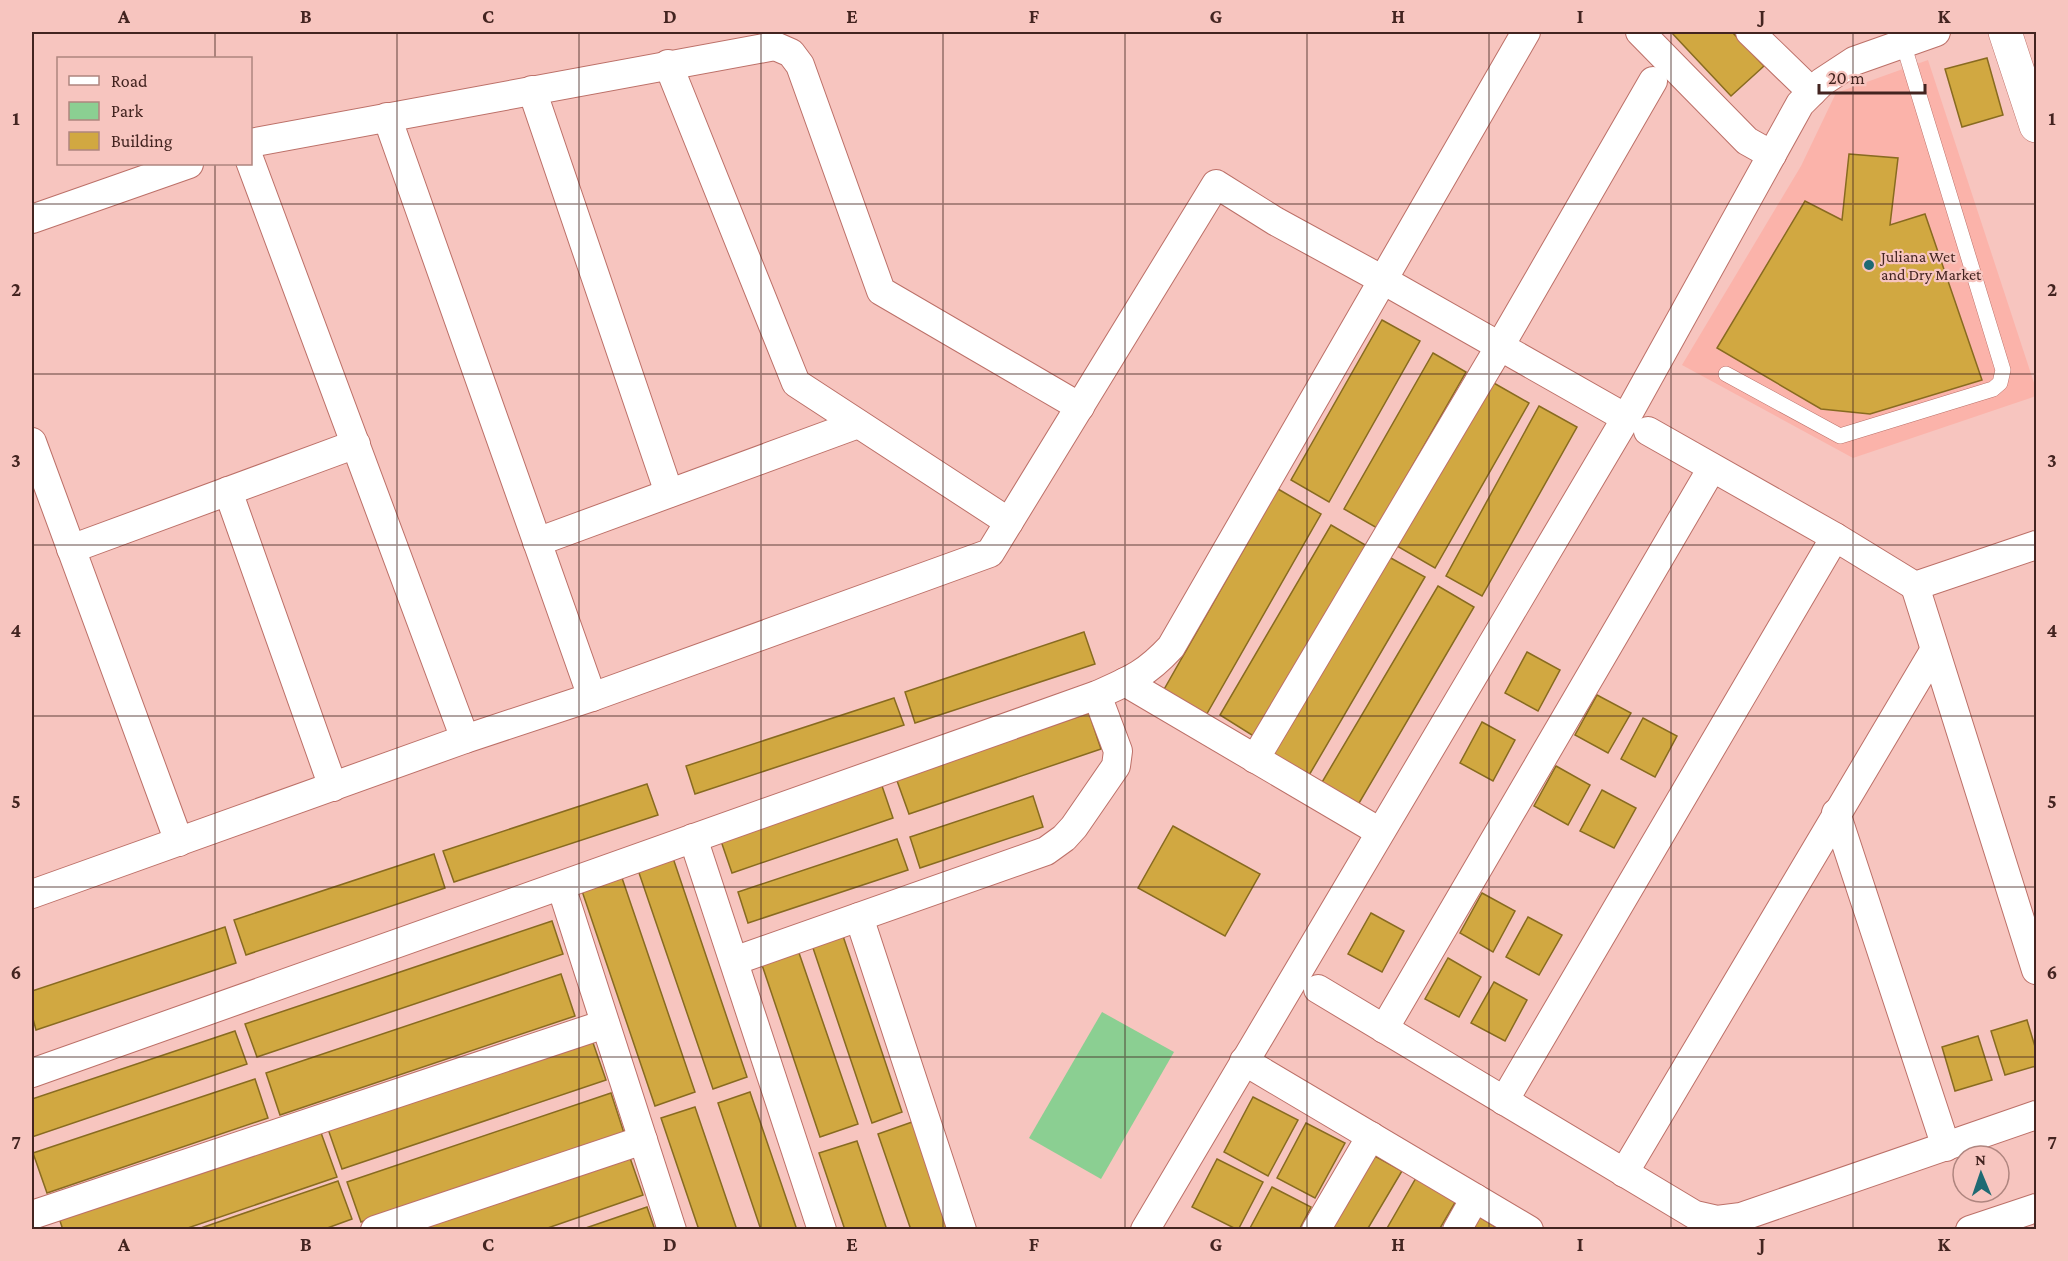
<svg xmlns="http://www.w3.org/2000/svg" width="2068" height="1261" font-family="'Crimson Pro',serif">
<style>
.built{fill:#fbb3aa}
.green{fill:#8bcf92}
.building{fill:#d1a841;stroke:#886b20;stroke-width:1.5}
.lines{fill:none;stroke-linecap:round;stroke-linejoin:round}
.lane-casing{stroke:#bc7068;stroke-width:16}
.street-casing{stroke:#bc7068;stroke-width:30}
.secondary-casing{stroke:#bc7068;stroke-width:34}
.lane{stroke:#fff;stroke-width:15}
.street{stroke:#fff;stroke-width:28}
.secondary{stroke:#fff;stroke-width:33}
.grid{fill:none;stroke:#432420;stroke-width:1.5;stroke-opacity:0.55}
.poi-dot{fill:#1f6a73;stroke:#f7c5bf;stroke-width:2}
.labels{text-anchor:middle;stroke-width:4.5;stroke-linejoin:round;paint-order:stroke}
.poi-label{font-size:16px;fill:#432420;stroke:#f7c5bf;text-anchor:start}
.neatline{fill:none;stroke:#432420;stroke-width:2}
.grid-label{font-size:20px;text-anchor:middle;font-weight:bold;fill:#432420}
</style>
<rect width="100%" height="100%" fill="#f7c5bf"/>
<!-- built -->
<polygon class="built" points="1928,60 2036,389 2036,396 1853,458 1682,365 1801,166 1836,93"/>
<!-- green -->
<polygon class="green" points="1102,1012 1174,1052 1101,1179 1029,1138"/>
<!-- building -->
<g class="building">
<polygon points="1671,32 1732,32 1764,66 1731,96"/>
<polygon points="1987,58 2003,115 1962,127 1945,69"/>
<polygon points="1849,154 1898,158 1890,225 1925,214 1982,380 1870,414 1821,409 1717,348 1805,201 1842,220"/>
<polygon points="1382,320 1420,341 1329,502 1291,480"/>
<polygon points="1433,353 1466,372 1377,528 1344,509"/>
<polygon points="1492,382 1529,403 1435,568 1397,546"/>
<polygon points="1539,406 1577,427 1482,596 1446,576"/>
<polygon points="1278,489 1321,514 1205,717 1162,693"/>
<polygon points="1331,525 1367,546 1255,737 1220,715"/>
<polygon points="1389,557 1425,577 1308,777 1272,756"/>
<polygon points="1438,586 1474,607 1355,810 1318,789"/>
<polygon points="1084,632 1095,664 915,723 905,692"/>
<polygon points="1527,652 1560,670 1538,711 1505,693"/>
<polygon points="1597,695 1631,713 1608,753 1575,735"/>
<polygon points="894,698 904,725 695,794 686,766"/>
<polygon points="1089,713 1101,749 909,814 896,778"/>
<polygon points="1643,718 1677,736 1655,777 1621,759"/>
<polygon points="1482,722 1515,740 1493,781 1460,763"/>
<polygon points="1556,766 1590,785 1568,825 1534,806"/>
<polygon points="647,784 658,815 454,882 443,851"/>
<polygon points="882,786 893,818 732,873 721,841"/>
<polygon points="1602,790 1636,808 1614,848 1580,831"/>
<polygon points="1033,796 1043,827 920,868 910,837"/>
<polygon points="1173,826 1260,874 1225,936 1138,888"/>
<polygon points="897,839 908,870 748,923 738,892"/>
<polygon points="434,854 445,888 246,955 234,920"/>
<polygon points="673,858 747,1077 713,1089 638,870"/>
<polygon points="622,878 695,1092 655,1106 582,891"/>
<polygon points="1482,893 1515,911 1493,952 1460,933"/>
<polygon points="1371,913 1404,931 1382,972 1348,954"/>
<polygon points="1528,917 1562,935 1539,975 1506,957"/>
<polygon points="552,921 563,954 257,1057 245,1024"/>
<polygon points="225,927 236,963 36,1030 32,1015 32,991"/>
<polygon points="843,936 902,1112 872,1123 812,945"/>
<polygon points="798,950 858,1124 820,1137 761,962"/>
<polygon points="1448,958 1481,977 1459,1017 1425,999"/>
<polygon points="561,974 575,1016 280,1115 266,1073"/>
<polygon points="1494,982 1527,1000 1505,1041 1471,1023"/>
<polygon points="2027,1020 2036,1050 2036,1066 2005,1075 1991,1031"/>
<polygon points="235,1031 247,1064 32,1137 32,1099"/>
<polygon points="1978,1036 1992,1080 1955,1091 1942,1047"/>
<polygon points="592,1040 606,1080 342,1169 328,1129"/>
<polygon points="255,1079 268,1118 47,1193 33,1153"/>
<polygon points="750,1092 797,1230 761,1230 718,1103"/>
<polygon points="611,1093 624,1133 361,1222 347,1182"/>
<polygon points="1253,1097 1298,1120 1268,1176 1224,1152"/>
<polygon points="695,1107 737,1230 699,1230 661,1118"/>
<polygon points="915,1121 952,1230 911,1230 878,1134"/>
<polygon points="1306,1123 1345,1143 1315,1198 1277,1178"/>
<polygon points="320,1130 337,1177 182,1230 63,1230 59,1218"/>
<polygon points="857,1141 887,1230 845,1230 819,1153"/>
<polygon points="1366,1151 1402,1171 1367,1230 1319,1230"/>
<polygon points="629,1155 643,1195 542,1230 407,1230"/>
<polygon points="1217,1159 1263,1182 1238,1230 1192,1207"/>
<polygon points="1416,1178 1456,1201 1439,1230 1386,1230"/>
<polygon points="338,1181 352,1219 322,1230 195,1230"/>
<polygon points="1272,1187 1311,1207 1299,1230 1249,1230"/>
<polygon points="647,1207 655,1230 580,1230"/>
<polygon points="1471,1212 1501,1230 1461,1230"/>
</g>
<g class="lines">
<defs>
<polyline id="lane" points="1726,374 1840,436 1993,389 2000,383 2003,370 1903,43"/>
<g id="street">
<polyline points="1640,32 1747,141 1772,155"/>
<polyline points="1750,32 1812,92"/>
<polyline points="668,64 796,383 1009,522"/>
<polyline points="532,90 669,493"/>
<polyline points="387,117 592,697"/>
<polyline points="250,143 775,46 791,53 800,65 881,291 1080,407"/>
<polyline points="250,161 465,739"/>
<polyline points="32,219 189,164"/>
<polyline points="1648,431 1835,537 1915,586 2036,545"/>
<polyline points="32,442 179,842"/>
<polyline points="228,491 333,787"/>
<polyline points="537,542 858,424"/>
<polyline points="71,549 356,444"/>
<polyline points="1915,586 2036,970"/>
<polyline points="1125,682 1380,832"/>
<polyline points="1255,759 1500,346 1653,81"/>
<polyline points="1836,813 1946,1147"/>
<polyline points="693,838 822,1230"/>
<polyline points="561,886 672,1230"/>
<polyline points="32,894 465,739 592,697 990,553 1216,184 1275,221 1383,280 1626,418"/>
<polyline points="859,917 962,1230"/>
<polyline points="734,961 1046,851 1064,838 1074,827 1116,766 1118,751 1097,695"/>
<polyline points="1318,989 1695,1215 1717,1220 1741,1217 2036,1115"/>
<polyline points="1384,1029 1712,468"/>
<polyline points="1244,1061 1529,1230"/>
<path d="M 32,1073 L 1097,695 C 1131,680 1146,674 1171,647 L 1526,32"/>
<polyline points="1504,1101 1835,537"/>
<polyline points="1624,1173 1934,651"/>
<polyline points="32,1215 605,1024"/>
<polyline points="375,1230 643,1140"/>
<polyline points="1145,1230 1626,418 1800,104 1822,82 1854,61 1936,32"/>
<polyline points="1316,1230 1371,1136"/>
<polyline points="1457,1230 1475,1198"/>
<polyline points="1970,1230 2036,1208"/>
</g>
<polyline id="secondary" points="2005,32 2036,126"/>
</defs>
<!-- lane casing -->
<use href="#lane" class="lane-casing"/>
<!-- street casing -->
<use href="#street" class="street-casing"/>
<!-- secondary casing -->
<use href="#secondary" class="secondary-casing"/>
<!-- lane -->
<use href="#lane" class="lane"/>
<!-- street -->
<use href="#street" class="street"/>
<!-- secondary -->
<use href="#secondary" class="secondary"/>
</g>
<!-- grid -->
<path class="grid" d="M 215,32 L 215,58M 397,32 L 397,1230M 579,32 L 579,1230M 761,32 L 761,1230M 943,32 L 943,1230M 1125,32 L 1125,1230M 1307,32 L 1307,1230M 1489,32 L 1489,1230M 1671,32 L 1671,1230M 1853,32 L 1853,1230M 215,164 L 215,1230M 32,204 L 2036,204M 32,374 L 2036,374M 32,545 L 2036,545M 32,716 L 2036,716M 32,887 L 2036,887M 32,1057 L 2036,1057"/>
<!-- markers -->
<circle class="poi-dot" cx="1869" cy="265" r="6"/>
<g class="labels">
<!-- poi labels -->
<g class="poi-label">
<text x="1881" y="262">Juliana Wet<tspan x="1881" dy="18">and Dry Market</tspan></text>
</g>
</g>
<!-- border -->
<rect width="2068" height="1261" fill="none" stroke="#f7c5bf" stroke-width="66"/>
<!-- legend -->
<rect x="57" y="57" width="195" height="108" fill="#f7c5bf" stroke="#af857f" stroke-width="1.5"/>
<rect x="69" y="76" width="30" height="9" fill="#ffffff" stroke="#af857f" stroke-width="1.5"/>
<text x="111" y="87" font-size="18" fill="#432420">Road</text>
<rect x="69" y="102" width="30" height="18" fill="#8bcf92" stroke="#af857f" stroke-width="1.5"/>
<text x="111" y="117" font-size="18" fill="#432420">Park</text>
<rect x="69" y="132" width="30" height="18" fill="#d1a841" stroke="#af857f" stroke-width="1.5"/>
<text x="111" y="147" font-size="18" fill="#432420">Building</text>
<!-- north arrow -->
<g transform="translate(1981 1174) rotate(358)"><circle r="28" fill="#f7c5bf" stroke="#af857f" stroke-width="1.5"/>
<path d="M0-4.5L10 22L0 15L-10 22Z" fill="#1f6a73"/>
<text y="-9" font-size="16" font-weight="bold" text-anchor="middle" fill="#432420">N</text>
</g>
<!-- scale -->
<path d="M1819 84v9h106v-9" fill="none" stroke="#432420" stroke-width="3"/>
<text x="1828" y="84" font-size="18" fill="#432420" stroke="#f7c5bf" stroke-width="4.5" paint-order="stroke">20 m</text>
<rect x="33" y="33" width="2002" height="1195" class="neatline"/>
<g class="grid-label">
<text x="124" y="23">A</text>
<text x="306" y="23">B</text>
<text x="488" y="23">C</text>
<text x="670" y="23">D</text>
<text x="852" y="23">E</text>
<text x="1034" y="23">F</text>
<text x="1216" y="23">G</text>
<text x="1398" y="23">H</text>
<text x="1580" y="23">I</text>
<text x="1762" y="23">J</text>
<text x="1944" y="23">K</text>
<text x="16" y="125">1</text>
<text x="2052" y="125">1</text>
<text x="16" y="296">2</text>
<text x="2052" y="296">2</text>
<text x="16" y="467">3</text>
<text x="2052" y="467">3</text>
<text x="16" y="637">4</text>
<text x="2052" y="637">4</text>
<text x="16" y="808">5</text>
<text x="2052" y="808">5</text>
<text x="16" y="979">6</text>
<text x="2052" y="979">6</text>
<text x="16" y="1149">7</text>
<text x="2052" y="1149">7</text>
<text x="124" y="1251">A</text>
<text x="306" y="1251">B</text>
<text x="488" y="1251">C</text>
<text x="670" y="1251">D</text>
<text x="852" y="1251">E</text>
<text x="1034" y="1251">F</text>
<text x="1216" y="1251">G</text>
<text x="1398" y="1251">H</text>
<text x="1580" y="1251">I</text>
<text x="1762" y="1251">J</text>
<text x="1944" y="1251">K</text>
</g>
</svg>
